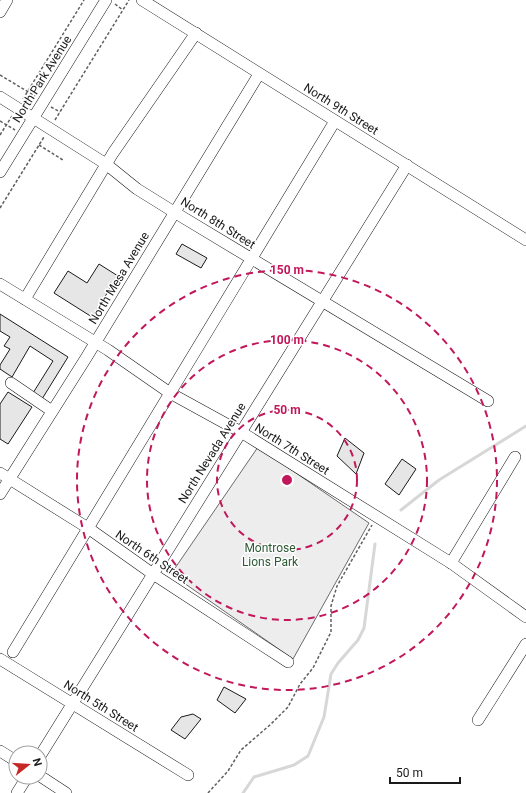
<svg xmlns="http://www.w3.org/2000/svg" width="526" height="793" font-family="Roboto,sans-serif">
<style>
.built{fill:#ededed;stroke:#6a6a6a}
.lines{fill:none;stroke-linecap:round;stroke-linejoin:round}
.stream{stroke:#d7d7d7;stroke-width:3}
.building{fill:#e6e6e6;stroke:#1a1a1a}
.minor-casing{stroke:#1a1a1a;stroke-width:12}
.path{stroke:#5f5f5f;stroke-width:1.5;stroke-dasharray:3 2;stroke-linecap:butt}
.minor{stroke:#fff;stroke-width:11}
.ring{fill:none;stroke:#c2185b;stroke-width:2;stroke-dasharray:7 5}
.labels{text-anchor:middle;stroke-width:3;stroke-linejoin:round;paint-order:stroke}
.street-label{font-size:12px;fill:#1a1a1a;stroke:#fff}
.park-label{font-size:12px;fill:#2b5a34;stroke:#fff}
.centre{fill:#c2185b;stroke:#fff;stroke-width:2}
.ring-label{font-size:12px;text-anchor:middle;font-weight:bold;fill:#c2185b;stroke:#fff;stroke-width:3;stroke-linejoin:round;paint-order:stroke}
</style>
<rect width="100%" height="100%" fill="#fff"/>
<!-- built -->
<polygon class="built" points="258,447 369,523 293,659 171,574"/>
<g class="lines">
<!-- stream -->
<g class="stream">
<polyline points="401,510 439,480 526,426"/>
<polyline points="243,793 254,777 294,765 308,756 324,717 331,674 338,663 358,640 364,628 375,544"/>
</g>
</g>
<!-- building -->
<g class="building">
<polygon points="182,244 207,258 201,268 176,254"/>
<polygon points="99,264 118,276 92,317 54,293 68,271 87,283"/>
<polygon points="0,314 68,357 42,399 33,393 53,361 30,346 12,377 0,369 0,365 10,349 4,346 10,337 0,331"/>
<polygon points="8,392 32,407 8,444 0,439 0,404"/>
<polygon points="345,438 364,453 356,474 337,456"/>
<polygon points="402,459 416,469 399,495 385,484"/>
<polygon points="224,687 246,699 235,713 217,700"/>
<polygon points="193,714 201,719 185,739 171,730 181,717"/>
</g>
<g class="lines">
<defs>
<g id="minor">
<polyline points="142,0 526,240"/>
<polyline points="0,12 7,0"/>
<polyline points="0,97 106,164 137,189 174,212 488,401"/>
<polyline points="0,172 106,0"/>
<polyline points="0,284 108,350 170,393 241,432 451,563 526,617"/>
<polyline points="25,299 113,153 196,33"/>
<polyline points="11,383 52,411"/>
<polyline points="0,473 88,528 153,574 288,662"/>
<polyline points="0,494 86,358 259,74"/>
<polyline points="451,563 515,457"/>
<polyline points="13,652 335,121"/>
<polyline points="0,659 188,775"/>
<polyline points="478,720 526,644"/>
<polyline points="0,751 16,761"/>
<polyline points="40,756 407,165"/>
<polyline points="40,776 66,793"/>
<polyline points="17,793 27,777"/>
</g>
</defs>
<!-- minor casing -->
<use href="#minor" class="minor-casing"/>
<!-- path -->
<g class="path">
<polyline points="115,4 123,10"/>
<polyline points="0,75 35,96"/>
<polyline points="23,99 84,0"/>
<polyline points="51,107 60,112"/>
<polyline points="55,120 129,0"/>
<polyline points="0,121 15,130"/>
<polyline points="0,135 12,116"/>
<polyline points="39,145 63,160"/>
<polyline points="0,208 44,137"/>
<polyline points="208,793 228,771 241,750 271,724 288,707 300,684 313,668 331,632 331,606 337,586 372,525"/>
</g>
<!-- minor -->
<use href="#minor" class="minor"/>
</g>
<!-- distance rings -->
<g class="ring">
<circle cx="287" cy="480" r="70"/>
<circle cx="287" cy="480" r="140"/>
<circle cx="287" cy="480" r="210"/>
</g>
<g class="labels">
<!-- street labels -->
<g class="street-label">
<text transform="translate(42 79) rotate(-58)" y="4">North Park Avenue</text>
<text transform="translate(341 109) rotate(32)" y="4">North 9th Street</text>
<text transform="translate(218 223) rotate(32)" y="4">North 8th Street</text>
<text transform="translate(119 278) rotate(-59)" y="4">North Mesa Avenue</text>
<text transform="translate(292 449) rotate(32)" y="4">North 7th Street</text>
<text transform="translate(212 453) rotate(-58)" y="4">North Nevada Avenue</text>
<text transform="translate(152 557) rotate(34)" y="4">North 6th Street</text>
<text transform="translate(101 706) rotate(32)" y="4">North 5th Street</text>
</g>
<!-- park labels -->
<g class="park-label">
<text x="270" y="552">Montrose<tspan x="270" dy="14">Lions Park</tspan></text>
</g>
</g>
<circle cx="287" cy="480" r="6" class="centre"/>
<g class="ring-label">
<text x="287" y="274">150 m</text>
<text x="287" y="344">100 m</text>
<text x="287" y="414">50 m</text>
</g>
<!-- north arrow -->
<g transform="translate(28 765) rotate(73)"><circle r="19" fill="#ffffff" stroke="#a3a3a3"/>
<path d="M0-3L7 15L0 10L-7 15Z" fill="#c62828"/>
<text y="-6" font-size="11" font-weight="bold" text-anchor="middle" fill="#1a1a1a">N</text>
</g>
<!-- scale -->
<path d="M390 777v6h70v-6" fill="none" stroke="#1a1a1a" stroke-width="2"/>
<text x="396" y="777" font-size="12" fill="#1a1a1a" stroke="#ffffff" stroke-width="3" paint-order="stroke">50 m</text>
</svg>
